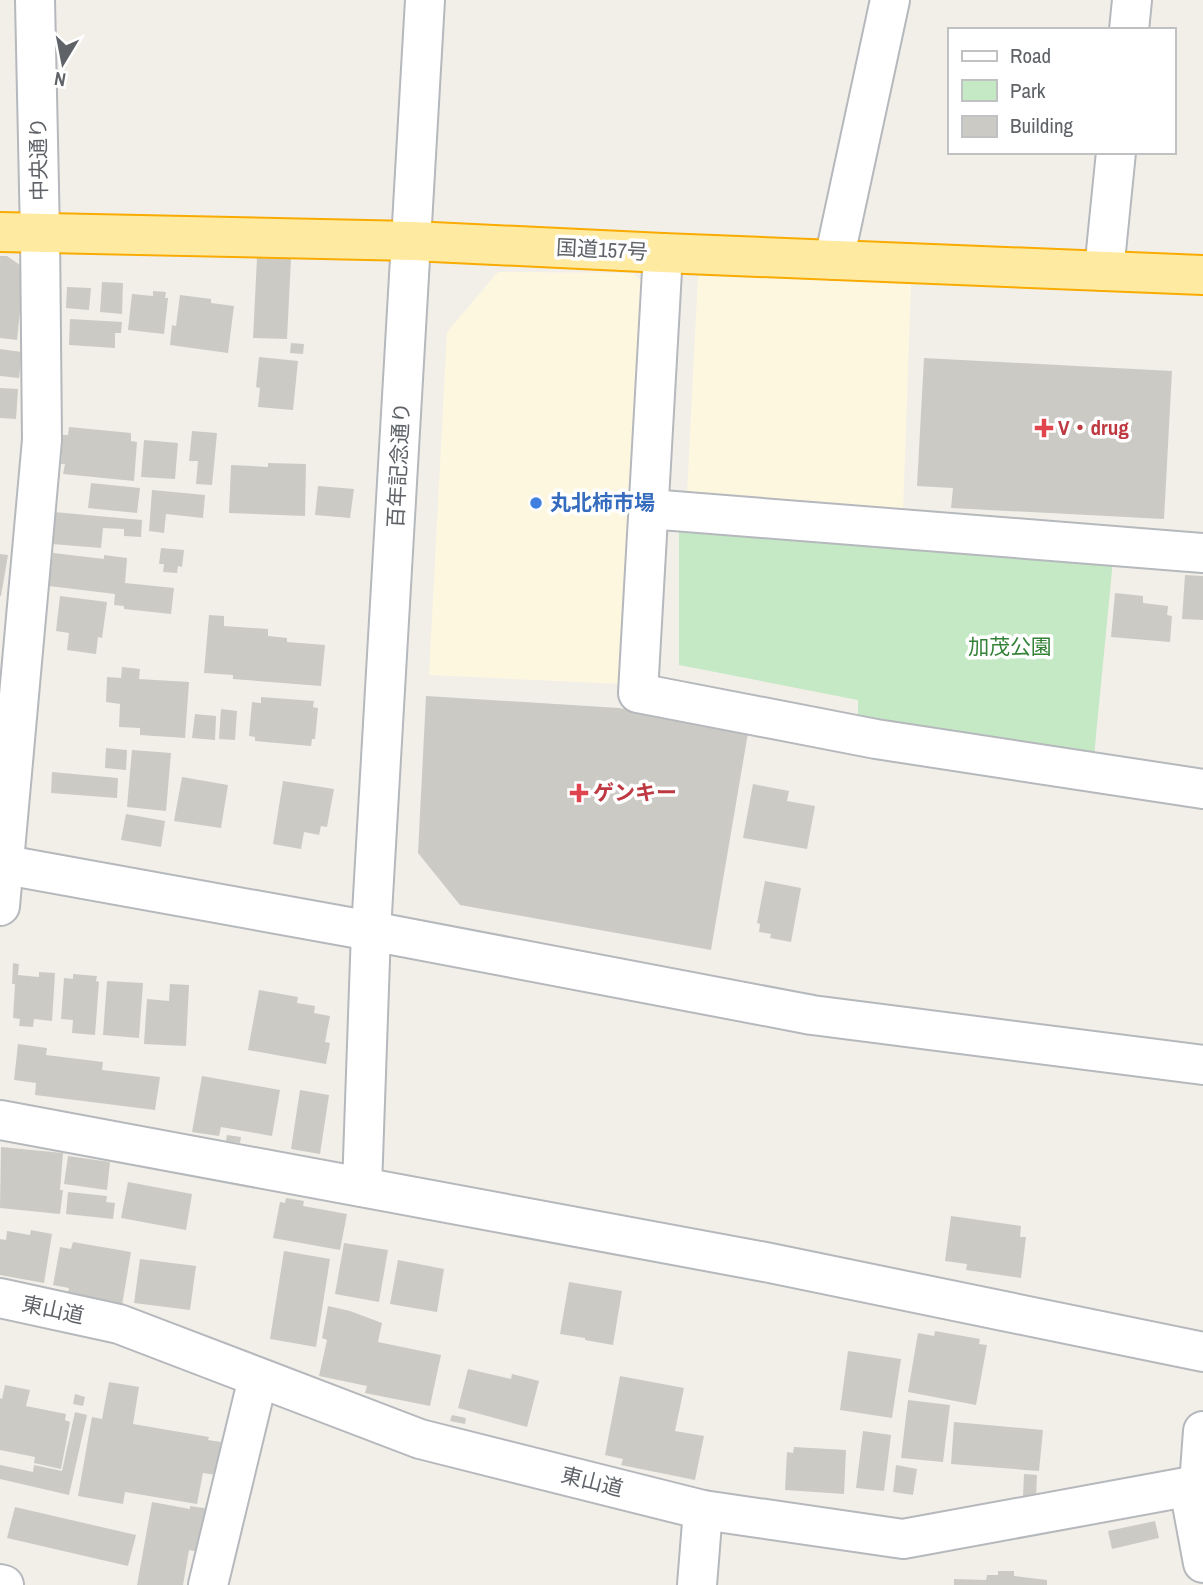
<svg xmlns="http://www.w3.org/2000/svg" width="1203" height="1585" font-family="'Archivo Narrow','Noto Sans JP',sans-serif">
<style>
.commercial{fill:#fef7e0}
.green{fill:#c5e8c5}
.building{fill:#cccac5}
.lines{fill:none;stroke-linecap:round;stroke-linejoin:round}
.minor-casing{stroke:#b5b8bc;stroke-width:42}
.tertiary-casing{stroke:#b5b8bc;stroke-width:42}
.trunk-casing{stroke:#f9ab00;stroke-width:42}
.minor{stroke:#fff;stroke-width:38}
.tertiary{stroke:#fff;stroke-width:38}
.trunk{stroke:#feeaa1;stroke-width:38}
.health-dot{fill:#e0444e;stroke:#fff;stroke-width:2.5}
.shop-dot{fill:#3f7fe0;stroke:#fff;stroke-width:2.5}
.labels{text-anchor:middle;stroke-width:7;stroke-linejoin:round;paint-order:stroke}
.street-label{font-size:21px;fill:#5f6368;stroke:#fff}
.health-label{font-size:21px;font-weight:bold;fill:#be3a42;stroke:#fff;text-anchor:start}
.shop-label{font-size:21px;font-weight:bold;fill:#366cbe;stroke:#fff;text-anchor:start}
.park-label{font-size:21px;fill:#348238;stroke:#fff}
</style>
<rect width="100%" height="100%" fill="#f1efe8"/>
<!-- commercial -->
<g class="commercial">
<polygon points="498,272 633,273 646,286 623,684 429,675 447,332"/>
<polygon points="698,276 911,283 903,512 687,494"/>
</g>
<!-- green -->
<polygon class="green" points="679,526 1113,560 1094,756 858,718 858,700 679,665"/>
<!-- building -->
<g class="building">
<polygon points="0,256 7,256 20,265 23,281 17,340 0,338"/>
<polygon points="257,258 291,259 287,339 253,338"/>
<polygon points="102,282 123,283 122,314 100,312"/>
<polygon points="67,287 91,288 89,310 66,308"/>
<polygon points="153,291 166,292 165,298 168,298 164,334 128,330 132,294 153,296"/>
<polygon points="180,295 211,299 211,303 234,306 228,353 170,345 172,325 176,326"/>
<polygon points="70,319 122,322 121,333 115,333 115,348 69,345"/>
<polygon points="291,343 304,344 303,354 290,353"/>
<polygon points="0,349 22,352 19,378 0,376"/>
<polygon points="259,357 298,361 293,410 258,407 260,388 256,387"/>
<polygon points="924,358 1172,371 1164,519 951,508 953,488 917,486"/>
<polygon points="0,388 18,389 16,419 0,418"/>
<polygon points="69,427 131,433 131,441 137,442 134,481 63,474 65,464 61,464 63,435 68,435"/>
<polygon points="192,431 217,433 212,485 196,484 198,461 189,461"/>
<polygon points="144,440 178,443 175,479 141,477"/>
<polygon points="268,463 306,464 305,516 229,513 231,465 268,467"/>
<polygon points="91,483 140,488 137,513 88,508"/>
<polygon points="318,486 354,489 350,518 315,515"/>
<polygon points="152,490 205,495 203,518 166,514 164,533 149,531"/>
<polygon points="54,512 142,520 141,537 124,536 124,529 103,528 101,548 52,544"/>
<polygon points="161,548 184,550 182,567 178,566 177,573 163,572 164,564 159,564"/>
<polygon points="53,553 104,559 104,555 127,558 125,583 174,588 171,614 124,609 124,606 114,605 115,594 49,586"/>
<polygon points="0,554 8,555 1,596 0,596"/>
<polygon points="1185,575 1203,576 1203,620 1182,619"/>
<polygon points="1115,593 1143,596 1143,603 1168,606 1167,615 1172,616 1170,642 1111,637"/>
<polygon points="60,596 107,602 102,638 98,637 96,654 67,650 69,633 56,631"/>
<polygon points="209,615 224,616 224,626 268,629 268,636 287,638 287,642 325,645 321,686 233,679 233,675 204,673"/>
<polygon points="122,667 140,669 139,679 189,682 185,738 140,735 140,728 119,727 120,704 106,702 107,677 121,678"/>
<polygon points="426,696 619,708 748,733 711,950 460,905 418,853"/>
<polygon points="261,697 314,701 313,707 318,708 315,739 312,739 311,746 255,741 255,737 249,736 252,702 261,703"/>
<polygon points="221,709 237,711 235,740 219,739"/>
<polygon points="195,714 216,716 215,740 192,738"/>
<polygon points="106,748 127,750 126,770 105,768"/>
<polygon points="132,750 171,753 166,811 127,807"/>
<polygon points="52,772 118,778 117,798 51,793"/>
<polygon points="182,777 228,785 221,828 174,821"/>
<polygon points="283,781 334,789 327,827 321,826 319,835 304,832 301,849 273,844"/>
<polygon points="753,784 789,791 787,801 815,806 807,849 743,838"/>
<polygon points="126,814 165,821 161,847 121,840"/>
<polygon points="765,881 801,888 791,942 770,938 771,934 759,932 760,924 757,923"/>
<polygon points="13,963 19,964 18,975 39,977 39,972 55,973 52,1021 34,1019 33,1027 19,1026 20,1019 13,1018 15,984 12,984"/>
<polygon points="73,974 97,976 96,981 99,982 95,1035 72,1033 73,1020 61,1019 64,978 73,979"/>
<polygon points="107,981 143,983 139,1038 103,1035"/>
<polygon points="170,984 189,985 186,1046 144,1044 147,999 169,1001"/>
<polygon points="259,990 298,997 297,1003 315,1006 314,1013 330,1016 325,1042 330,1043 326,1064 248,1050"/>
<polygon points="18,1044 47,1048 46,1055 103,1062 102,1070 160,1077 155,1110 35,1095 36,1083 14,1080"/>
<polygon points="202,1076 280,1090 272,1136 221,1127 219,1136 192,1132"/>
<polygon points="300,1090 329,1095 320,1154 291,1149"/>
<polygon points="227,1135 241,1137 240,1143 226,1141"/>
<polygon points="1,1147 63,1153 60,1190 63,1190 60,1214 0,1208"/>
<polygon points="68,1156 110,1162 107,1190 64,1184"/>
<polygon points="128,1182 192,1194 186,1230 121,1218"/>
<polygon points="68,1192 107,1196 106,1202 115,1203 113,1219 66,1214"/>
<polygon points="286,1198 304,1201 303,1206 347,1214 340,1250 273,1238 280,1202 285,1203"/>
<polygon points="951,1216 1021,1226 1020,1237 1026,1237 1021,1278 966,1270 967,1264 945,1261"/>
<polygon points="31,1230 52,1234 44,1283 0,1275 0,1239 6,1240 7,1231 30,1235"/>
<polygon points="73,1242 131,1252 122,1305 67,1295 69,1288 53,1285 60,1247 71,1249"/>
<polygon points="344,1243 388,1250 379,1302 335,1294"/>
<polygon points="284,1251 330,1259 316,1347 270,1339"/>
<polygon points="140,1259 196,1266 190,1310 134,1303"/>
<polygon points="398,1260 444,1269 437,1312 390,1304"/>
<polygon points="569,1282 622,1291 613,1345 585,1340 585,1338 560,1334"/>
<polygon points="328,1306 350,1311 382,1323 378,1342 441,1355 430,1406 365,1393 367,1386 319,1376 327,1340 322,1338"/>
<polygon points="935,1331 980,1339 979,1344 987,1345 976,1405 908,1392 918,1333 934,1336"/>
<polygon points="848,1351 901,1359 892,1418 840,1410"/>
<polygon points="468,1369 511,1379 512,1374 539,1381 527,1427 458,1408"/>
<polygon points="620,1376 684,1388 675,1431 704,1436 695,1480 621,1465 623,1459 605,1455"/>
<polygon points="109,1382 139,1387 133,1424 209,1437 208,1440 221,1442 216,1475 203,1473 197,1504 125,1492 123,1504 78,1496 92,1417 102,1419"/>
<polygon points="5,1385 30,1390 26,1406 66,1414 65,1420 70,1422 61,1469 34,1463 35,1457 0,1450 0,1398 2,1399"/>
<polygon points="75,1394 85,1397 83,1406 73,1404"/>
<polygon points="908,1400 950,1405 943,1462 901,1458"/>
<polygon points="75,1412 87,1415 69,1495 0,1479 0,1465 33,1472 34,1465 62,1471"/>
<polygon points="452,1415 466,1418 465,1424 450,1421"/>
<polygon points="954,1422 1043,1430 1039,1471 951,1464"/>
<polygon points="863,1431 891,1435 884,1491 856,1488"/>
<polygon points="794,1447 846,1450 844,1494 785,1490 787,1452 793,1453"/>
<polygon points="896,1465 917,1469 913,1495 893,1492"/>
<polygon points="1024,1474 1037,1475 1036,1497 1023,1497"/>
<polygon points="152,1502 190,1509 190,1506 217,1510 210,1554 189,1550 183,1585 137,1585"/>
<polygon points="15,1507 136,1535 128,1566 7,1538"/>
<polygon points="1155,1521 1159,1538 1112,1549 1108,1531"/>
<polygon points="998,1571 1014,1571 1014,1576 1047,1580 1047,1585 954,1585 954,1579 986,1580 987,1575 998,1575"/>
</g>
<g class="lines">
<defs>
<g id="minor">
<polyline points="1129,30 1132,0"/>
<polyline points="663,253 638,693 876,739 1203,789"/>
<polyline points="834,260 890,0"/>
<polyline points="1104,271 1116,152"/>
<polyline points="649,509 1203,553"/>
<polyline points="0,906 42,440 40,234 35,0"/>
<polyline points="0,1120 765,1262 1203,1352"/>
<polyline points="362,1187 371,931"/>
<polyline points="0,1298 119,1324 420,1439 703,1510 903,1539 1203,1484"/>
<polyline points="1203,1431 1199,1485 1192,1504 1203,1563"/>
<polyline points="0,1584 4,1585"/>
<polyline points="208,1585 258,1378"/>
<polyline points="697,1585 703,1510"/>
</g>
<g id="tertiary">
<polyline points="0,864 371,931 812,1015 1203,1065"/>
<polyline points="371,931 425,0"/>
</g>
<polyline id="trunk" points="0,232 412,241 663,253 1203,275"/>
</defs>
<!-- minor casing -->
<use href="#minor" class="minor-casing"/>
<!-- tertiary casing -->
<use href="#tertiary" class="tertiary-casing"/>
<!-- trunk casing -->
<use href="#trunk" class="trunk-casing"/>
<!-- minor -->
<use href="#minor" class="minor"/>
<!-- tertiary -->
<use href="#tertiary" class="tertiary"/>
<!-- trunk -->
<use href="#trunk" class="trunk"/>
</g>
<!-- markers -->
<g class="health-dot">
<path d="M1040.5 417.5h7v7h7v7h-7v7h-7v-7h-7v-7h7z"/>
<path d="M575.5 782.5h7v7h7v7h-7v7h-7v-7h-7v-7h7z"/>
</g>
<circle class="shop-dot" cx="536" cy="503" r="7"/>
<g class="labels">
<!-- street labels -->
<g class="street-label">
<text transform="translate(39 159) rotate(-91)" y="7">中央通り</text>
<text transform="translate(602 250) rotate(3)" y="7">国道157号</text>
<text transform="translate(399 465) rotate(-87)" y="7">百年記念通り</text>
<text transform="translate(53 1310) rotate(12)" y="7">東山道</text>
<text transform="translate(592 1482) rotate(14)" y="7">東山道</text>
</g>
<!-- health labels -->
<g class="health-label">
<text x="1058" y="435">V・drug</text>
<text x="593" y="800">ゲンキー</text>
</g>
<!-- shop labels -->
<g class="shop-label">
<text x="550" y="510">丸北柿市場</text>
</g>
<!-- park labels -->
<g class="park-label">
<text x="1010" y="654">加茂公園</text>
</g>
</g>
<!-- legend -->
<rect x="948" y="28" width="228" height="126" fill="#ffffff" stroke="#bfc1c3" stroke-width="2"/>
<rect x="962" y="51" width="35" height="10" fill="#ffffff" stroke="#bfc1c3" stroke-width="2"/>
<text x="1010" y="63" font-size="21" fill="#5f6368">Road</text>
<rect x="962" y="80" width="35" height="21" fill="#c5e8c5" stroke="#bfc1c3" stroke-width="2"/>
<text x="1010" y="98" font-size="21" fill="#5f6368">Park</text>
<rect x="962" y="116" width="35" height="21" fill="#cccac5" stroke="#bfc1c3" stroke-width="2"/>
<text x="1010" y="133" font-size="21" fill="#5f6368">Building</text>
<!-- north arrow -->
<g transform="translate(63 63) rotate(190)" stroke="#ffffff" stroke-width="5" paint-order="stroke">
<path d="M0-5L12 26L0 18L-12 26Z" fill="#5f6368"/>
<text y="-10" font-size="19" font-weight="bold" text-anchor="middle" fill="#5f6368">N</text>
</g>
</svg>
